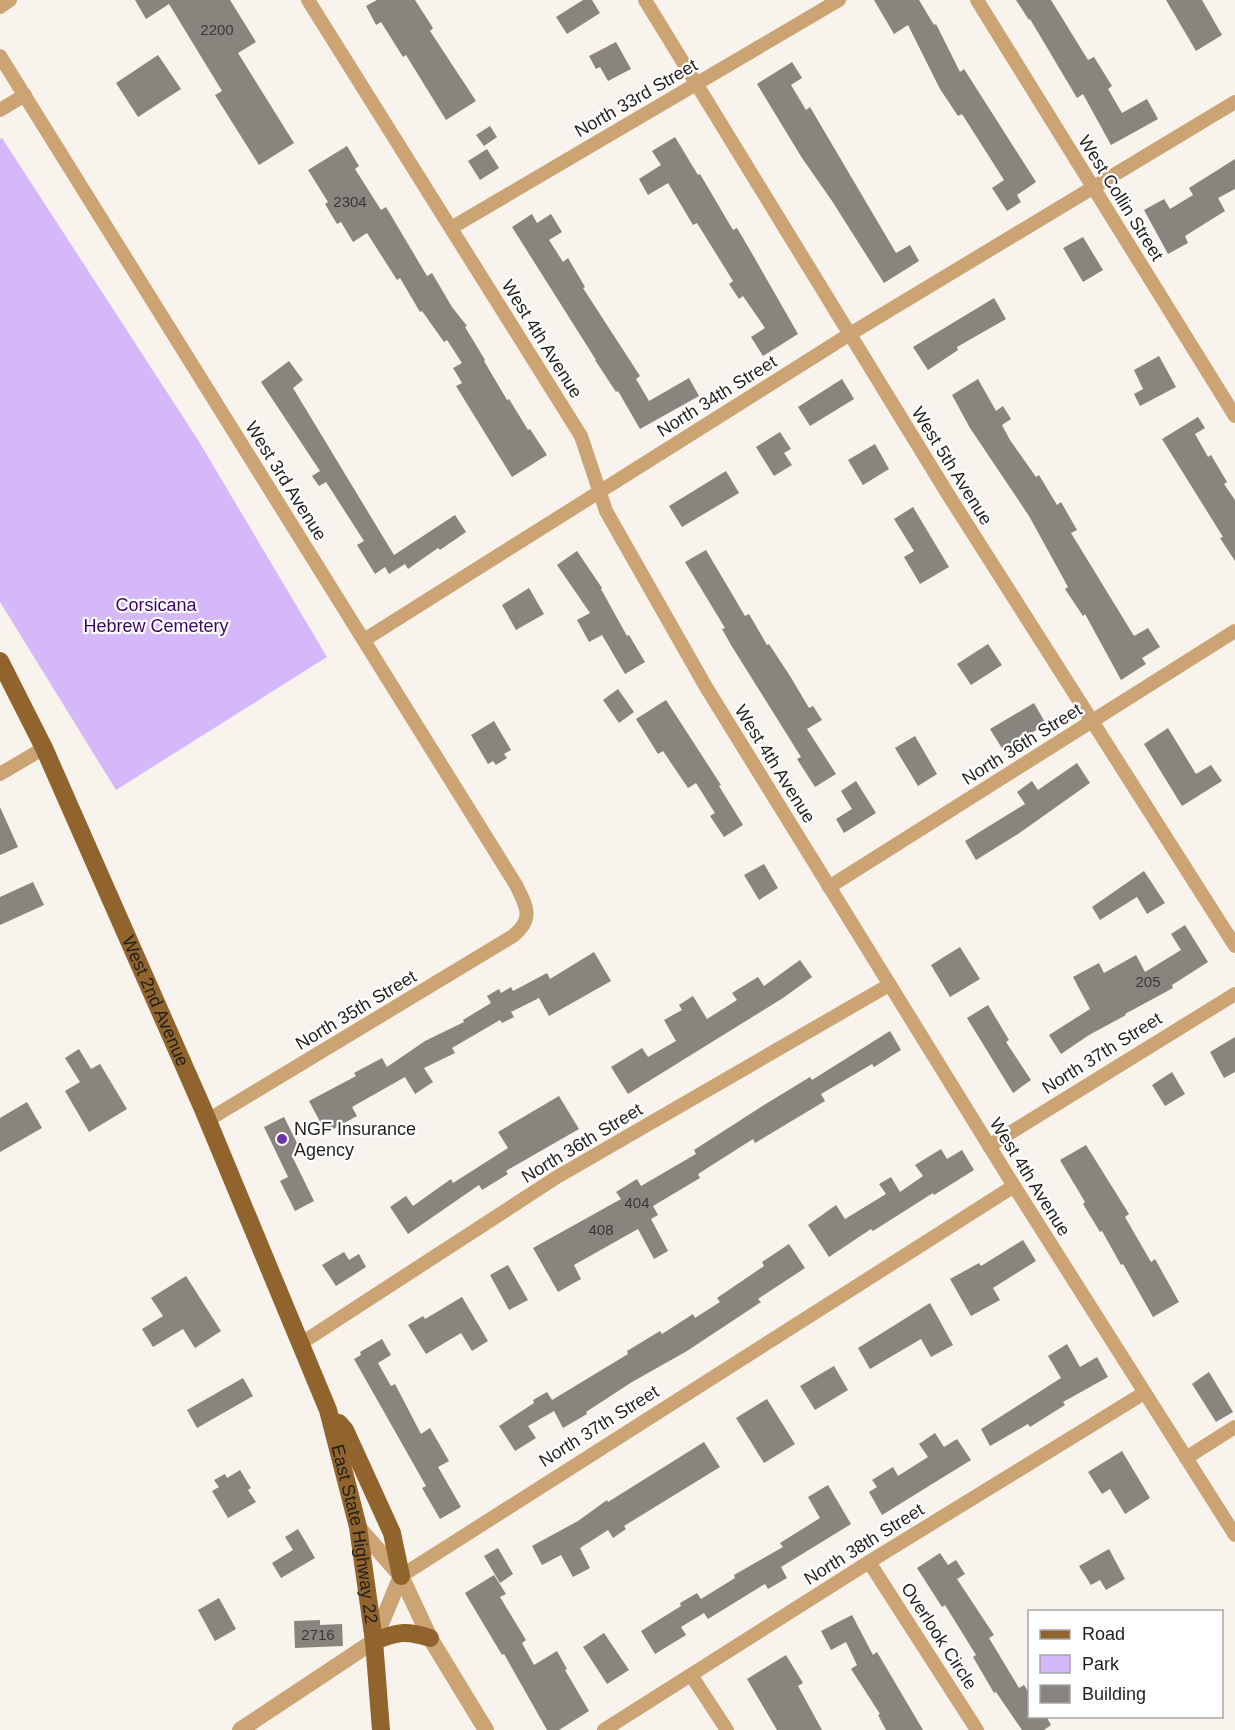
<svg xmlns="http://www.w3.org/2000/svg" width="1235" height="1730" font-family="Helvetica,sans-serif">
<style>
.green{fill:#d4b8f9}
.building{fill:#89847e}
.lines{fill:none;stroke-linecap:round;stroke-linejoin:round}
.minor{stroke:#cca372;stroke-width:14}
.tertiary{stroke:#cca372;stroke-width:16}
.primary{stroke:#90642c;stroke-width:18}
.poi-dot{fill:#7032a8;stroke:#fff;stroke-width:2}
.labels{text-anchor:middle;stroke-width:4.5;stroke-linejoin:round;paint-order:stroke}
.number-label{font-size:15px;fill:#3b3834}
.street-label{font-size:18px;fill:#211f1c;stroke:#fff}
.park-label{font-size:18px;fill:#3e0367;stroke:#fff}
.poi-label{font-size:18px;fill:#211f1c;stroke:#fff;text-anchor:start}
</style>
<rect width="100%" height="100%" fill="#f9f3ed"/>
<!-- green -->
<polygon class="green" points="2,138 198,440 327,657 116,790 0,602 0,139"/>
<!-- building -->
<g class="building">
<polygon points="135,0 230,0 256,42 238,53 294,143 259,165 215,95 222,91 169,4 146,19"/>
<polygon points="377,0 415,0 433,28 430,31 476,101 446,120 406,55 403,57 381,22 376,25 366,6"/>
<polygon points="583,0 592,0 600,13 567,34 556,17"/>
<polygon points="874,0 919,0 934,25 936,24 960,72 964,69 1036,182 1017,195 1021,202 1007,211 992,188 1004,180 962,114 958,116 940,89 908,25 894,34"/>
<polygon points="1016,0 1051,0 1088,60 1094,57 1112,86 1108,89 1122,113 1147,99 1158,119 1111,145 1083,94 1077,98 1030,19 1029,20"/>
<polygon points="1166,0 1202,0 1222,35 1196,51"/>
<polygon points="616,42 631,69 608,81 600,67 596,69 589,56"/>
<polygon points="158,55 181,89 138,117 116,83"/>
<polygon points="792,62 802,78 791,85 806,110 810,107 896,253 910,245 919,261 884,283 832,201 802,158 757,84"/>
<polygon points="490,126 497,137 484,146 476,135"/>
<polygon points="675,137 698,175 700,174 733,230 737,228 750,250 798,334 763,356 751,337 765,328 743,296 739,299 729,284 733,281 697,223 693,225 668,183 648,195 639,179 661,165 652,151"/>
<polygon points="347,146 359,166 355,169 381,210 386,207 427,276 432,273 452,307 467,326 465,327 485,360 484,361 507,400 509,399 528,430 530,429 547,455 512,477 456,386 462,383 453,368 462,363 447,340 444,342 422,311 420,312 400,278 397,280 367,233 353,242 341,222 337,224 325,204 328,202 308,170"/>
<polygon points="487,149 499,168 480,180 468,161"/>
<polygon points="1235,159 1235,189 1218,198 1225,211 1185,236 1188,243 1168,254 1144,210 1164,199 1170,209 1193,195 1189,188"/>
<polygon points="532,214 537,223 551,214 562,232 549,240 563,262 568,258 585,287 583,288 640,376 636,379 649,401 689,378 699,396 640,429 618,391 616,392 595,360 596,360 512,227"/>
<polygon points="1083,237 1103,270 1083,282 1063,248"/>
<polygon points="994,298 1006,319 957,347 958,350 928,370 913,347"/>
<polygon points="1159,356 1176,387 1140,406 1134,394 1143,389 1134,370"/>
<polygon points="289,361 303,380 293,388 394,555 455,515 466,532 440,550 438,548 408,569 405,564 389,574 385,567 375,574 357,545 364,541 326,482 319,486 312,476 320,471 261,382"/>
<polygon points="842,379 854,399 810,426 798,407"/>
<polygon points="978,379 996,411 1003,406 1011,419 1002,425 1010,440 1036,477 1039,475 1057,505 1061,502 1077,530 1071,533 1134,636 1148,628 1160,647 1142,658 1146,664 1121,680 1085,614 1083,616 1065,589 1068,587 1029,516 970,428 952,395"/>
<polygon points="1198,417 1205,428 1195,434 1208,457 1211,455 1227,482 1224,484 1235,500 1235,561 1220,538 1223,537 1162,439"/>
<polygon points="780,432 791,449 784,453 792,465 774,476 756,447"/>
<polygon points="875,444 889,469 863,485 848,460"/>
<polygon points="726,471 739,493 682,527 669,506"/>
<polygon points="913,507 949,567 920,584 904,557 914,551 894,519"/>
<polygon points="706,550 745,616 749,614 767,645 769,644 790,676 809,708 813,706 822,720 807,729 836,774 815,787 797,759 801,757 731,645 722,629 725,628 685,562"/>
<polygon points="577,551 602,588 601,589 627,636 629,635 645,662 625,674 602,635 589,642 577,620 590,613 557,565"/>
<polygon points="529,588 544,614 516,630 502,605"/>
<polygon points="988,644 1002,665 971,685 957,664"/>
<polygon points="618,689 634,712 619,723 603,700"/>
<polygon points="666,700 721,785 719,786 743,825 724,837 710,816 715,813 696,783 688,788 663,751 658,754 636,719"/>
<polygon points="1034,703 1046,724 1003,750 990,729"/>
<polygon points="494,721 511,750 504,754 507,758 496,765 493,761 488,764 471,735"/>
<polygon points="1168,728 1196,774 1211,765 1222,781 1182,806 1144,744"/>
<polygon points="915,736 937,774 918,786 895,748"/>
<polygon points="1077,763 1090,783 1018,834 976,860 965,841 1025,804 1017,792 1032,781 1038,790"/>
<polygon points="856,781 876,813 844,833 836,819 852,809 841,791"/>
<polygon points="0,807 18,847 0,855"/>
<polygon points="764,864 778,888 759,900 744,875"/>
<polygon points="1144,871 1165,903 1147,914 1137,897 1100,920 1092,907"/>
<polygon points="33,882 44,905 0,925 0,897"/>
<polygon points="1185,925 1208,962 1172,985 1173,988 1125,1014 1126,1015 1089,1035 1061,1054 1049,1035 1090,1009 1073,977 1099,963 1104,973 1136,955 1145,972 1181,950 1171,934"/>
<polygon points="960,947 980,979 950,997 931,965"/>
<polygon points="594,952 611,981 549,1016 539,998 511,1012 514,1017 502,1023 500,1020 452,1048 455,1053 424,1068 433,1082 415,1094 405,1077 352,1107 357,1116 326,1133 309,1101 356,1076 354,1073 382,1058 387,1067 425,1041 464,1022 463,1020 491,1003 487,996 499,989 501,993 511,987 513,991 547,973 550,979"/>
<polygon points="800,960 812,977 783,998 628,1094 611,1067 642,1048 648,1057 676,1041 664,1020 682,1010 679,1005 693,996 707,1019 737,1000 732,993 758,977 764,986"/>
<polygon points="988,1005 1009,1040 1006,1042 1031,1080 1013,1093 967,1018"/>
<polygon points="890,1031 901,1050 874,1067 872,1064 821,1094 825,1101 755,1143 753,1139 698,1174 700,1178 653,1206 658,1215 651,1219 668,1251 654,1259 638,1229 574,1265 581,1279 558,1292 533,1248 621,1199 616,1192 637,1179 641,1186 696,1154 694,1150 764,1105 810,1077 812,1080"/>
<polygon points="1235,1037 1235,1072 1224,1078 1210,1052"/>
<polygon points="79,1049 91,1069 100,1064 127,1109 89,1132 65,1091 80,1082 65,1058"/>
<polygon points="1172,1072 1185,1094 1165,1106 1152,1085"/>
<polygon points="559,1096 579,1129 506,1171 508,1174 482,1190 479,1185 408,1234 390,1207 406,1196 413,1206 451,1179 453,1183 508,1148 498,1132"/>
<polygon points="27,1102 42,1128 0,1152 0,1118"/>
<polygon points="284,1117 301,1151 292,1156 314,1201 295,1211 280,1181 288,1177 264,1127"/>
<polygon points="1086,1145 1129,1214 1125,1217 1151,1262 1155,1259 1179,1302 1153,1317 1123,1264 1121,1265 1102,1231 1100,1232 1083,1204 1085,1202 1060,1160"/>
<polygon points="941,1149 947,1159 962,1150 974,1170 934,1195 933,1193 873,1231 871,1229 829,1257 808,1225 836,1205 845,1219 886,1194 879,1184 891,1177 900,1192 923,1176 915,1165"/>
<polygon points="1023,1240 1036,1261 993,1288 1000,1300 971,1316 950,1279 979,1263 981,1266"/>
<polygon points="789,1244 805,1268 758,1299 761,1302 687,1351 632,1382 586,1412 587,1414 563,1428 554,1411 528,1426 536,1438 515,1451 499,1426 534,1403 533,1400 547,1392 552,1400 628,1354 627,1351 660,1331 662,1334 693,1314 695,1318 720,1302 717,1298 764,1266 762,1262"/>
<polygon points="344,1252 349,1260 359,1254 366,1267 336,1286 322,1265"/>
<polygon points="508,1265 528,1300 509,1310 490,1275"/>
<polygon points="186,1276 221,1331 195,1348 183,1329 153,1347 142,1329 163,1316 151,1298"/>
<polygon points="462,1297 488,1341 472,1351 461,1333 426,1354 408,1325 423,1316 425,1319"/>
<polygon points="930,1303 953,1345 931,1357 921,1339 870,1369 858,1348"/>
<polygon points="382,1339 391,1355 378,1363 391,1386 395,1384 421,1434 430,1428 449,1461 438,1467 461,1507 440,1519 422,1488 426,1486 354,1359 361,1355 360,1352"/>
<polygon points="1067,1344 1080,1367 1097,1357 1108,1377 1063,1402 1065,1405 1030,1427 1028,1424 990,1446 981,1429 1061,1378 1048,1356"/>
<polygon points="834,1366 848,1390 815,1410 800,1386"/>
<polygon points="1209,1372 1233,1412 1216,1422 1192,1384"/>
<polygon points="243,1378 253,1396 197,1428 187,1410"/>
<polygon points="767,1399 795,1444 764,1463 736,1418"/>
<polygon points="935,1433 944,1447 957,1439 971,1460 882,1515 869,1492 877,1487 872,1480 893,1467 898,1476 928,1457 919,1444"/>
<polygon points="704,1442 720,1467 624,1526 626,1529 613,1538 608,1530 580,1548 590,1568 573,1577 561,1555 542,1565 532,1546 578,1521 607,1500 608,1502"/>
<polygon points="1122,1451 1150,1498 1125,1514 1110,1489 1102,1494 1088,1472"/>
<polygon points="240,1470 251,1488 248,1490 256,1502 228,1518 212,1491 219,1487 214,1480 225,1474 227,1478"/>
<polygon points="828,1485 851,1524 781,1567 787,1578 768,1589 765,1584 708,1619 704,1613 681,1627 686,1635 655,1654 641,1631 681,1606 680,1603 697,1593 701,1599 735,1578 734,1575 783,1547 780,1543 820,1518 808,1497"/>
<polygon points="298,1529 315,1558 281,1578 272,1563 293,1550 285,1537"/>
<polygon points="498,1548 513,1574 500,1583 484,1556"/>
<polygon points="1109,1549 1125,1579 1106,1590 1100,1580 1091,1585 1079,1566"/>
<polygon points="940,1553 948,1565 956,1560 965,1574 957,1579 994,1635 989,1638 1019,1688 1024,1685 1029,1693 1029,1716 1046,1716 1051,1725 1044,1730 1022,1730 996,1692 994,1693 973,1657 976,1655 945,1605 942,1607 917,1568"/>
<polygon points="494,1575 506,1594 500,1597 526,1640 522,1643 534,1665 557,1651 567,1669 565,1670 589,1711 559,1730 547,1730 504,1654 502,1655 465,1593"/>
<polygon points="219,1598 236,1629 215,1641 198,1610"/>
<polygon points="852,1615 873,1655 877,1652 923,1730 886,1730 878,1715 880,1714 851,1669 857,1665 846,1642 831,1650 821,1631"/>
<polygon points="320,1620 320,1625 342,1624 343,1646 295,1648 294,1621"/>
<polygon points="604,1633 629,1670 607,1684 583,1647"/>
<polygon points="786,1655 803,1683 798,1686 822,1730 777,1730 747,1679"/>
</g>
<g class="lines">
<!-- minor -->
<g class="minor">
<polyline points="308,0 581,436 606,511 706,687 1014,1186 1235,1535"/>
<polyline points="645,0 949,496 1235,946"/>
<polyline points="977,0 1235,416"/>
<polyline points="0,7 10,0"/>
<path d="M 0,56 L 516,885 C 527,907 534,919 513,936 L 208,1120"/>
<polyline points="0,110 25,95"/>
<polyline points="451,228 839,0"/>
<polyline points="364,640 850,334 1235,102"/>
<polyline points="0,774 44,748"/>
<polyline points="829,887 1235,631"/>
<polyline points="989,1146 1235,994"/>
<polyline points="300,1344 557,1177 889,985"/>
<polyline points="1186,1458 1235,1427"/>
<polyline points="869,1562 977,1730"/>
<polyline points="401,1576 1014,1186"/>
<polyline points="691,1675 727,1730"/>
<polyline points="604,1730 869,1562 1144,1393"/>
</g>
<!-- tertiary -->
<g class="tertiary">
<polyline points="358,1527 401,1576 430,1638 486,1730"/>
<polyline points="240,1730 374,1641 401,1576"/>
</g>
<!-- primary -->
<g class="primary">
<path id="s1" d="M 0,661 L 44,748 L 203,1109 L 328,1410 L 358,1527 L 374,1641 L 381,1730"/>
<polyline points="339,1423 345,1430 392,1533 401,1576"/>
<path d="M 374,1641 C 398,1632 405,1630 430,1638"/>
</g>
</g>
<!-- markers -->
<circle class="poi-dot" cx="282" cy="1139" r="6"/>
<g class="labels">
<!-- number labels -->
<g class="number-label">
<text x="217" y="35">2200</text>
<text x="350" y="207">2304</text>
<text x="1148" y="987">205</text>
<text x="637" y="1208">404</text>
<text x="601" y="1235">408</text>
<text x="318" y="1640">2716</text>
</g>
<!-- street labels -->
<g class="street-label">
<text transform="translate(636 98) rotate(-30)" y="6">North 33rd Street</text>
<text transform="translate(1121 198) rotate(58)" y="6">West Collin Street</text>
<text transform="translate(542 339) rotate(58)" y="6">West 4th Avenue</text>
<text transform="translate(717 396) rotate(-32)" y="6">North 34th Street</text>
<text transform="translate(952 466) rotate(58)" y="6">West 5th Avenue</text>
<text transform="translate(286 481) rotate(58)" y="6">West 3rd Avenue</text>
<text transform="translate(1022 744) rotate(-32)" y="6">North 36th Street</text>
<text transform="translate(775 764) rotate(58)" y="6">West 4th Avenue</text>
<text dy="6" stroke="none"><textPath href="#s1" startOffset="374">West 2nd Avenue</textPath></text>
<text transform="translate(356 1010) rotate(-31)" y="6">North 35th Street</text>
<text transform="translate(1102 1053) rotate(-32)" y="6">North 37th Street</text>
<text transform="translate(582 1143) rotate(-31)" y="6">North 36th Street</text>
<text transform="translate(1030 1177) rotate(58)" y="6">West 4th Avenue</text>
<text transform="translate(599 1426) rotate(-32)" y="6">North 37th Street</text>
<text dy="6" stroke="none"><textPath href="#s1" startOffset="945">East State Highway 22</textPath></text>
<text transform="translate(864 1544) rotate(-32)" y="6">North 38th Street</text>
<text transform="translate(939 1636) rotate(57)" y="6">Overlook Circle</text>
</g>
<!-- park labels -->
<g class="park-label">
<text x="156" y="611">Corsicana<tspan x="156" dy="21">Hebrew Cemetery</tspan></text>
</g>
<!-- poi labels -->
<g class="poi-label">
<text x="294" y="1135">NGF Insurance<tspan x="294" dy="21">Agency</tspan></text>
</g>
</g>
<!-- legend -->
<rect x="1028" y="1610" width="195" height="108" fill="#ffffff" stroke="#a6a5a4" stroke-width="1.5"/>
<rect x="1040" y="1630" width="30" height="9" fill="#90642c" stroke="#a6a5a4" stroke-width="1.5"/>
<text x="1082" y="1640" font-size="18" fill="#211f1c">Road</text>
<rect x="1040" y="1655" width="30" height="18" fill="#d4b8f9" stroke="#a6a5a4" stroke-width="1.5"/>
<text x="1082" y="1670" font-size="18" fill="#211f1c">Park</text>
<rect x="1040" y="1685" width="30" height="18" fill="#89847e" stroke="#a6a5a4" stroke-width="1.5"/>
<text x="1082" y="1700" font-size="18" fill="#211f1c">Building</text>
</svg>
